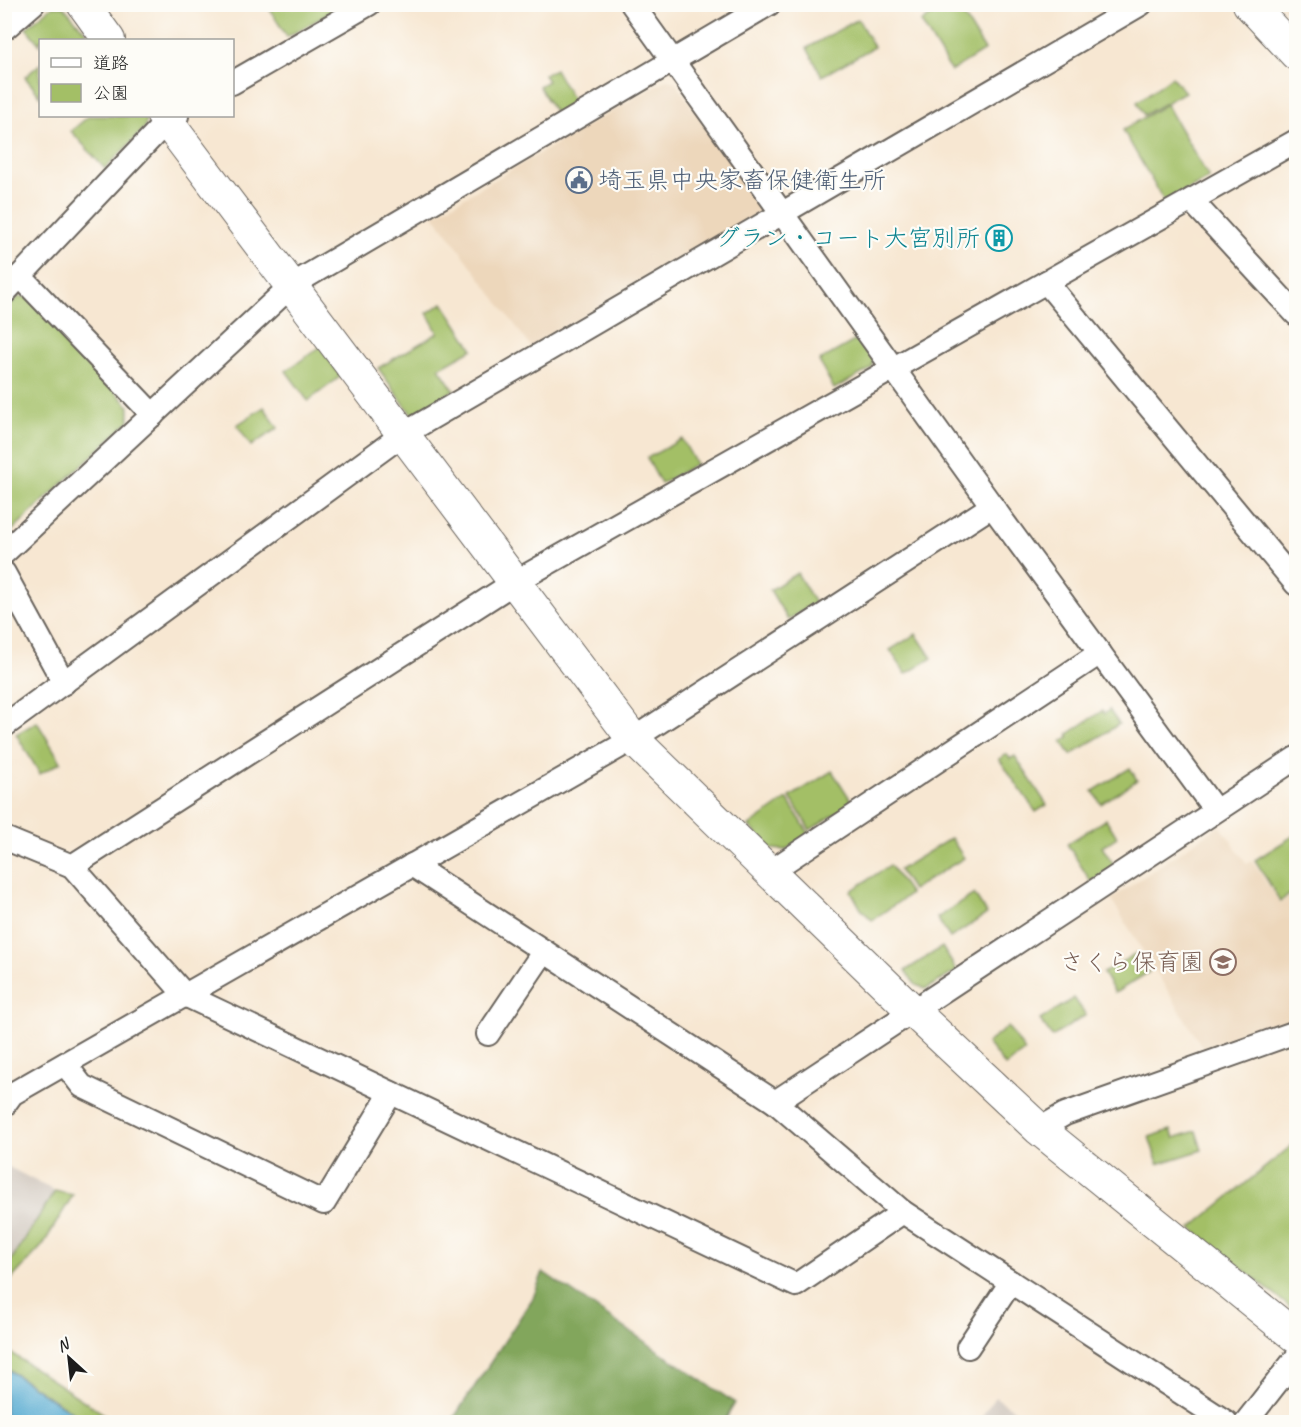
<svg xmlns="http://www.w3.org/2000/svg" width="1301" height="1427" font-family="Caveat,'Klee One',sans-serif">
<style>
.built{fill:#edd7bb}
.industrial{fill:#ccc2b9}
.green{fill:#a3bf66;stroke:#606e41;stroke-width:1.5}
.forest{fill:#82a65b;stroke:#4f613c;stroke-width:1.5}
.water{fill:#56abd2;stroke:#396477;stroke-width:1.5}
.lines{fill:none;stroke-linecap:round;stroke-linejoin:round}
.street-casing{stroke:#69635c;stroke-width:26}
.secondary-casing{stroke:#69635c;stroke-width:34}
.street{stroke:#fff;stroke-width:22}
.secondary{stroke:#fff;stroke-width:32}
.labels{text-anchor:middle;stroke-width:4.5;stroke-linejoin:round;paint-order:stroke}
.service-label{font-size:24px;fill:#4e5e75;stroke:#fdfcf7;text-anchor:start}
.culture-label{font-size:24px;fill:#0d838f;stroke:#fdfcf7;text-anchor:end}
.education-label{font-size:24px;fill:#785e54;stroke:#fdfcf7;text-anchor:end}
</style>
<rect width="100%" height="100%" fill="#fdfcf7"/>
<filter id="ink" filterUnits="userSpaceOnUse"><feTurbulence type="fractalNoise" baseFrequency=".0167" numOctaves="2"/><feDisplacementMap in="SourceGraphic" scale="12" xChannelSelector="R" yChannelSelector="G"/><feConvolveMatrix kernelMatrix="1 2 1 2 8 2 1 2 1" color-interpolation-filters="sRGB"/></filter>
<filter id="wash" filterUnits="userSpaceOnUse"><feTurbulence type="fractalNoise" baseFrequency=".008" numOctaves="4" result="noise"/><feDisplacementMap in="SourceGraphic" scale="24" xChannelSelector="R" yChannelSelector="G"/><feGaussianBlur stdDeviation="1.35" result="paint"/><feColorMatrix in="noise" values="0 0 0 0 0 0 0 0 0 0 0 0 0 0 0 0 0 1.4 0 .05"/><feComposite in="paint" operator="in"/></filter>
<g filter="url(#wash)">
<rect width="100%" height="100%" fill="#f7e7d2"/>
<!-- built -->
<g class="built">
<polygon points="1279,5 1296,5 1296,23"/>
<polygon points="666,80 675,82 760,203 758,213 531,347 434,215"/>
<polygon points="1220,825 1247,864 1252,861 1280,903 1296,893 1296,1021 1206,1053 1111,899"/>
</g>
<!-- industrial -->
<g class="industrial">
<polygon points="5,1165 55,1191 5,1270"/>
<polygon points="995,1397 1034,1422 978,1422"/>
</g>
<!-- green -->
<g class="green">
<polygon points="951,4 957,5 985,50 951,71 921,22"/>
<polygon points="267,5 344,5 287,37"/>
<polygon points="53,6 63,6 93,40 40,40 40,45 26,28"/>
<polygon points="858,19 874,47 822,76 807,48"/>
<polygon points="40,64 40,96 25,77"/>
<polygon points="555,69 575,104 556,115 539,86 548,81 544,75"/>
<polygon points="1172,77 1185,92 1144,115 1137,102"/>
<polygon points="1166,104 1209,178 1165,203 1123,130"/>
<polygon points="89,116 146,116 147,117 145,128 105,169 71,131"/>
<polygon points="18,297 28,297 129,406 129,421 5,537 5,310"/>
<polygon points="443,303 473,349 439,368 454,390 412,415 378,368 438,333 427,313"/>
<polygon points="861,337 875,357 871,369 834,389 819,361"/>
<polygon points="320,347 341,376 308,401 286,371"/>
<polygon points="264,407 278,428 251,446 237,425"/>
<polygon points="682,439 696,464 661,484 647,458"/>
<polygon points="797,573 815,603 788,620 770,590"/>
<polygon points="916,634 932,658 906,674 890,650"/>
<polygon points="1109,710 1119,724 1071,755 1062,741 1069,737 1068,734 1102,711 1104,714"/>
<polygon points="37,722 61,762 40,774 16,734"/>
<polygon points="1007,754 1010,759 1015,756 1047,805 1036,812 999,759"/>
<polygon points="1130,768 1137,780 1101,804 1093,791"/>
<polygon points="832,771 853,803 810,830 790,797"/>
<polygon points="787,799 810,835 785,850 771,849 749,826"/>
<polygon points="1106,819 1117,837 1102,847 1115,866 1091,882 1067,844"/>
<polygon points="1296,834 1296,891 1280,901 1255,860"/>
<polygon points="951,838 964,858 912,890 899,870"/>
<polygon points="890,865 910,894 872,920 861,909 851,891"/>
<polygon points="974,894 987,914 950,938 937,918"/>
<polygon points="942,947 957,971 926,989 916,985 905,971"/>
<polygon points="1137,953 1149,972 1115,993 1103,973"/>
<polygon points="1074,998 1086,1015 1052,1037 1040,1020"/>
<polygon points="1008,1027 1025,1051 1005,1066 987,1043"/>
<polygon points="1171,1130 1174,1138 1196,1131 1202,1150 1158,1164 1149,1137"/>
<polygon points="1296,1142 1296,1312 1191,1228"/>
<polygon points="55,1191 73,1195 43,1245 5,1286 5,1270"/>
<polygon points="4,1349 5,1349 116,1422 87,1422 5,1367"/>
</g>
<!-- forest -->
<polygon class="forest" points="543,1272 735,1403 724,1422 451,1422 533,1298"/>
<!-- water -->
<polygon class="water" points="4,1368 5,1368 86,1422 5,1422"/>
</g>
<g filter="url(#ink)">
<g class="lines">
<defs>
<g id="street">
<polyline points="632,4 992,506 1215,810"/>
<polyline points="4,29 33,4"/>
<polyline points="232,83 369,4"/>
<polyline points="1191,200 1296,314"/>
<polyline points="20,276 153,415"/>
<polyline points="1046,282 1296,584"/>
<polyline points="4,293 167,121 177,116"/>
<polyline points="4,553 292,285 769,4"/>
<polyline points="4,573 64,683"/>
<polyline points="4,726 402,435 1141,4"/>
<polyline points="4,838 72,866 185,995 796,1285 903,1212"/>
<polyline points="412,865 775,1102 903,1212 1226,1422"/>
<polyline points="72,866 515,582 1296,141"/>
<polyline points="771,871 1100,653"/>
<polyline points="488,1034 544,951"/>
<polyline points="65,1064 82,1086 324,1203 391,1093"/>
<polyline points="775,1102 1296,758"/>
<polyline points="4,1105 12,1094 633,739 992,506"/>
<polyline points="1039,1129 1065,1114 1296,1032"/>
<polyline points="968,1347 1011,1282"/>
<polyline points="1246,1422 1296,1358"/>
</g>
<g id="secondary">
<polyline points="83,4 109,40"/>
<polyline points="1249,4 1296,54"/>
<polyline points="163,116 633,739 914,1012 1039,1129 1296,1337"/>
</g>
</defs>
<!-- street casing -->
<use href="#street" class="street-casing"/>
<!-- secondary casing -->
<use href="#secondary" class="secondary-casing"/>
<!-- street -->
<use href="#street" class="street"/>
<!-- secondary -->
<use href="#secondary" class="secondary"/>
</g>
</g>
<!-- icons -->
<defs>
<symbol id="civic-ring" viewBox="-11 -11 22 22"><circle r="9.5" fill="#fdfcf7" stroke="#5c6f8a" stroke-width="1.5"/><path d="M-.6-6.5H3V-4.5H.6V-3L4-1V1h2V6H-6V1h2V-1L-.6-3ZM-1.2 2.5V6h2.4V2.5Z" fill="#5c6f8a"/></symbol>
<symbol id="building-ring" viewBox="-11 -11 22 22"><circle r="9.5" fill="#fdfcf7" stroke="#0f9aa8" stroke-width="1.5"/><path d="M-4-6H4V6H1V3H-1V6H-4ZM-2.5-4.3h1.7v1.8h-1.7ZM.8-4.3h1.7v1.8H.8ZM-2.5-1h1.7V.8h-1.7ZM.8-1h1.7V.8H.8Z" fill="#0f9aa8"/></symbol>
<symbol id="school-ring" viewBox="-11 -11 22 22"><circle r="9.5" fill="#fdfcf7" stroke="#8d6e63" stroke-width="1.5"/><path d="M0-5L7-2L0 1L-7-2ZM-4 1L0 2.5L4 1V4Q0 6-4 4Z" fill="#8d6e63"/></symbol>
</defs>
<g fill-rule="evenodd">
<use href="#civic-ring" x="564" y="165" width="30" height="30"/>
<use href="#building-ring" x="984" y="223" width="30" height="30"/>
<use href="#school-ring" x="1208" y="947" width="30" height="30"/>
</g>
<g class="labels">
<!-- service labels -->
<g class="service-label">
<text x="598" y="188">埼玉県中央家畜保健衛生所</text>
</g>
<!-- culture labels -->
<g class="culture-label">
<text x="980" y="246">グラン・コート大宮別所</text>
</g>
<!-- education labels -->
<g class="education-label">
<text x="1204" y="970">さくら保育園</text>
</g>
</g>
<!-- margin -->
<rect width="1301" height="1427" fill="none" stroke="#fdfcf7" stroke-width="24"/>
<!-- legend -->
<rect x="39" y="39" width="195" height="78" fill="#fdfcf7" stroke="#a3a29f" stroke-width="1.5"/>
<rect x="51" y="58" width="30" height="9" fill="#ffffff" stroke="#a3a29f" stroke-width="1.5"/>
<text x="93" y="69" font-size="18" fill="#1c1c1c">道路</text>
<rect x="51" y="84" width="30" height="18" fill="#a3bf66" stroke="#a3a29f" stroke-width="1.5"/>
<text x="93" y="99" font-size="18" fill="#1c1c1c">公園</text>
<!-- north arrow -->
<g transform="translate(69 1358) rotate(333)" stroke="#fdfcf7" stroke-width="4.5" paint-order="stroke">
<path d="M0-4.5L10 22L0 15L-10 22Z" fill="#1c1c1c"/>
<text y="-9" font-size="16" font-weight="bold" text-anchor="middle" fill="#1c1c1c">N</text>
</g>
</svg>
